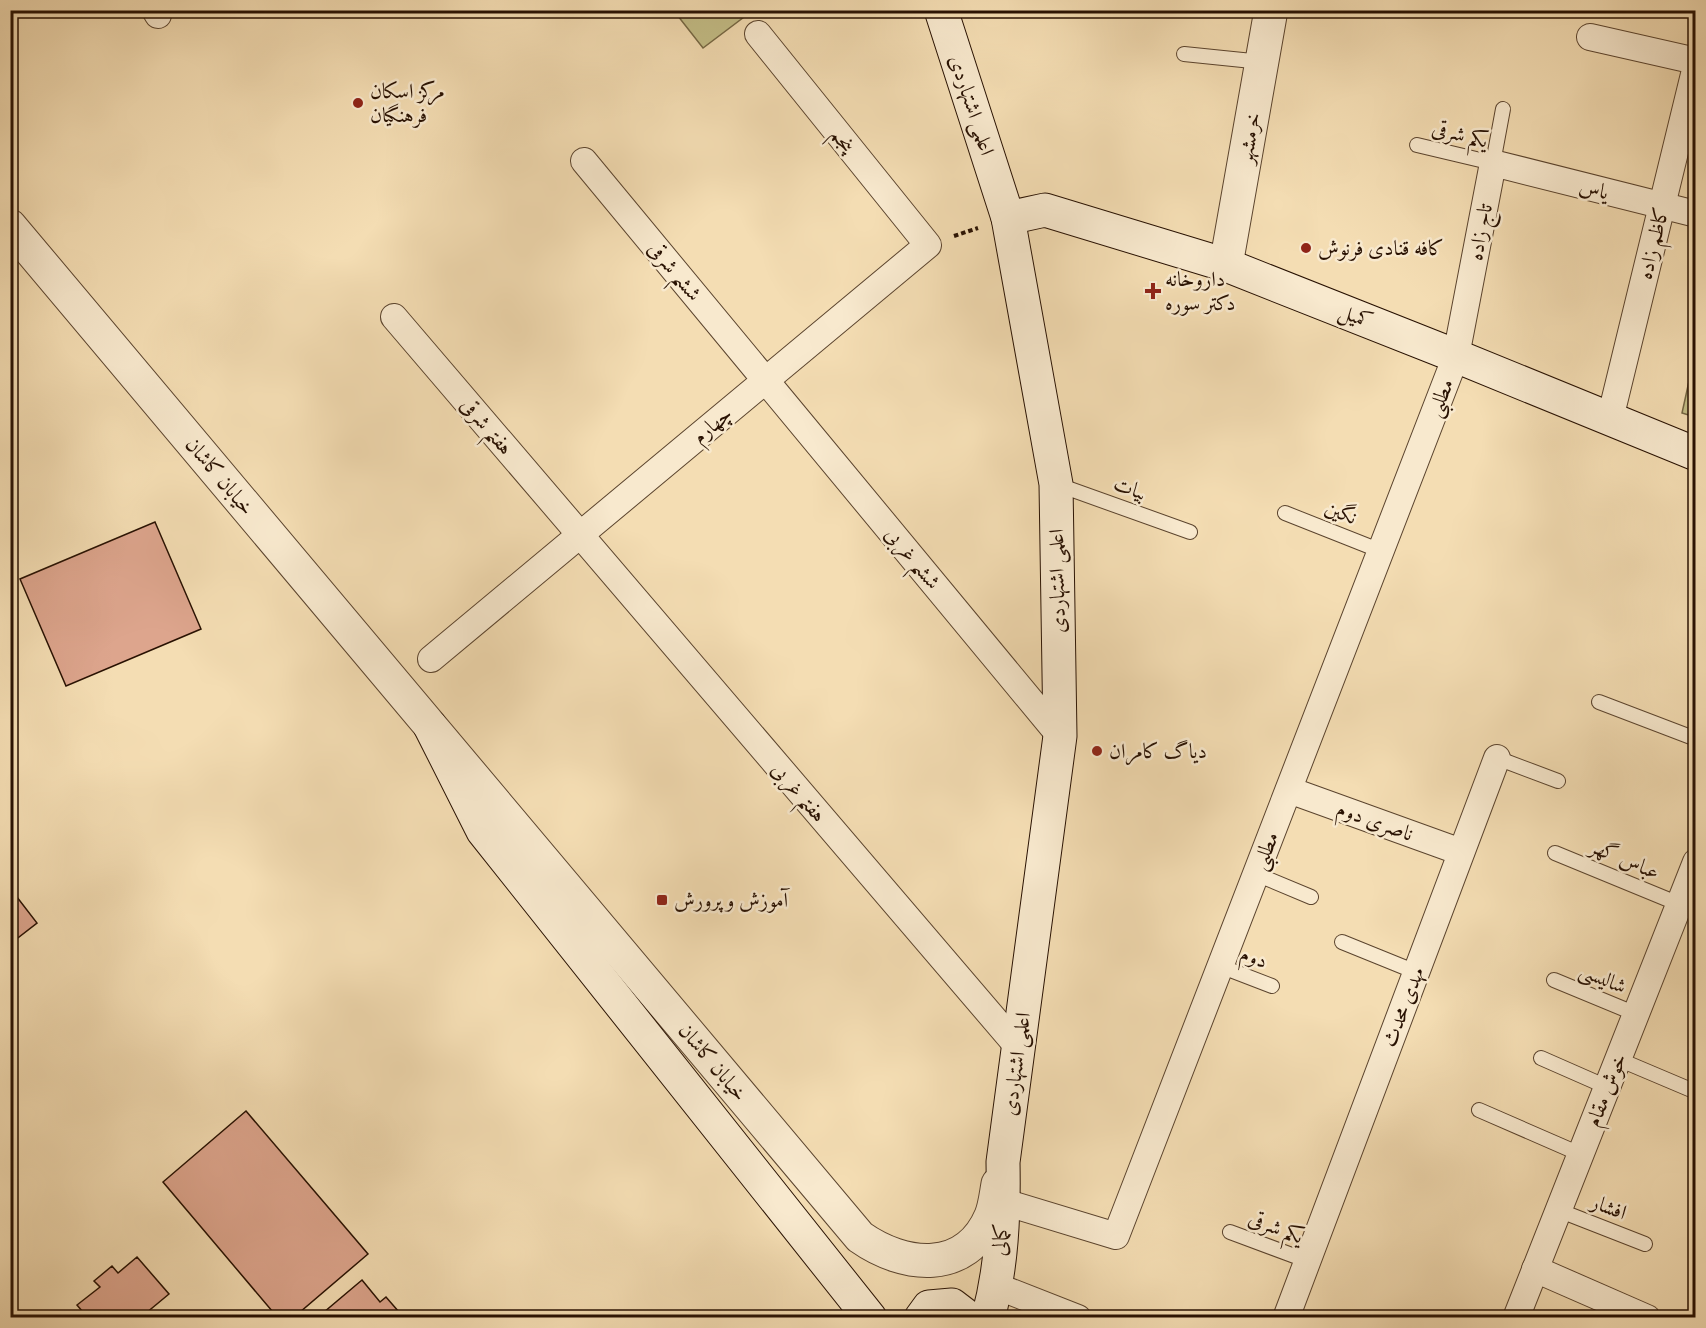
<svg xmlns="http://www.w3.org/2000/svg" width="1706" height="1328" font-family="'Sorts Mill Goudy',Amiri,serif">
<style>
.green{fill:#c4be87;stroke:#766844;stroke-width:1.5}
.building{fill:#dda58d;stroke:#281102;stroke-width:1.5}
.lines{fill:none;stroke-linecap:round;stroke-linejoin:round}
.service-casing{stroke:#5b442e;stroke-width:16}
.minor-casing{stroke:#5b442e;stroke-width:28}
.tertiary-casing{stroke:#5b442e;stroke-width:35}
.secondary-casing{stroke:#281102;stroke-width:35}
.path{stroke:#281102;stroke-width:4;stroke-dasharray:4.5 3;stroke-linecap:butt}
.service{stroke:#f8e9ce;stroke-width:14}
.minor{stroke:#f8e9ce;stroke-width:26}
.tertiary{stroke:#f8e9ce;stroke-width:33}
.secondary{stroke:#f8e9ce;stroke-width:33}
.poi-dot{fill:#8f2418;stroke:#f8e9ce;stroke-width:2}
.labels{text-anchor:middle;stroke-width:5;stroke-linejoin:round;paint-order:stroke}
.poi-label{font-size:21px;fill:#281102;stroke:#f8e9ce;text-anchor:start}
.street-label{font-size:21px;fill:#281102;stroke:#f8e9ce}
</style>
<rect width="100%" height="100%" fill="#f4ddb3"/>
<filter id="stains"><feTurbulence type="fractalNoise" baseFrequency=".00333" numOctaves="4"/><feColorMatrix values="0 0 0 0 .2 0 0 0 0 .09 0 0 0 0 .02 0 0 0 .5 -.17"/></filter>
<radialGradient id="worn" r=".72"><stop offset=".6" stop-color="#630" stop-opacity="0"/><stop offset="1" stop-color="#630" stop-opacity=".3"/></radialGradient>
<!-- green -->
<g class="green">
<polygon points="674,11 752,11 703,48"/>
<polygon points="1695,354 1696,417 1695,417 1682,413"/>
</g>
<!-- building -->
<g class="building">
<polygon points="155,522 201,629 66,686 20,579"/>
<polygon points="10,888 37,923 10,944"/>
<polygon points="246,1111 368,1254 293,1318 278,1318 163,1182"/>
<polygon points="137,1257 169,1294 140,1318 88,1318 77,1305 100,1287 94,1281 112,1266 118,1273"/>
<polygon points="362,1280 380,1302 386,1297 399,1312 393,1318 317,1318"/>
</g>
<g class="lines">
<defs>
<g id="service">
<polyline points="1184,54 1262,62"/>
<polyline points="1417,145 1493,163 1503,109"/>
<polyline points="1056,484 1190,532"/>
<polyline points="1285,513 1381,551"/>
<polyline points="1599,702 1696,739"/>
<polyline points="1497,758 1558,781"/>
<polyline points="1555,853 1696,911"/>
<polyline points="1256,874 1311,897"/>
<polyline points="1342,942 1416,972"/>
<polyline points="1220,966 1272,986"/>
<polyline points="1554,980 1636,1014"/>
<polyline points="1541,1058 1607,1087"/>
<polyline points="1618,1059 1696,1092"/>
<polyline points="1479,1110 1580,1154"/>
<polyline points="1558,1210 1645,1244"/>
<polyline points="1230,1232 1308,1261"/>
</g>
<g id="minor">
<polyline points="155,10 158,15"/>
<polyline points="1590,37 1696,61"/>
<polyline points="584,161 1060,736"/>
<polyline points="394,317 1019,1048"/>
<polyline points="1610,419 1696,66"/>
<polyline points="431,659 928,245 758,34"/>
<polyline points="1289,790 1461,852"/>
<polyline points="1004,1202 1116,1236 1456,356 1493,163 1696,214"/>
<polyline points="1535,1269 1647,1318"/>
<polyline points="996,1286 1078,1318"/>
<polyline points="1286,1318 1497,758"/>
<polyline points="1516,1318 1696,862"/>
</g>
<g id="tertiary">
<path d="M 10,226 L 860,1237 C 904,1268 966,1275 991,1216 C 995,1206 996,1195 998,1184"/>
<polyline points="1226,265 1271,10"/>
</g>
<g id="secondary">
<path d="M 941,10 L 1008,218 L 1056,484 L 1060,736 L 1003,1162 C 1004,1214 1002,1267 988,1318"/>
<polyline points="1008,218 1045,210 1226,265 1456,356 1696,454"/>
<polyline points="430,726 483,831 870,1318"/>
<polyline points="921,1318 929,1307 952,1305 969,1318"/>
</g>
</defs>
<!-- service casing -->
<use href="#service" class="service-casing"/>
<!-- minor casing -->
<use href="#minor" class="minor-casing"/>
<!-- tertiary casing -->
<use href="#tertiary" class="tertiary-casing"/>
<!-- secondary casing -->
<use href="#secondary" class="secondary-casing"/>
<!-- path -->
<polyline class="path" points="954,236 978,228"/>
<!-- service -->
<use href="#service" class="service"/>
<!-- minor -->
<use href="#minor" class="minor"/>
<!-- tertiary -->
<use href="#tertiary" class="tertiary"/>
<!-- secondary -->
<use href="#secondary" class="secondary"/>
</g>
<!-- markers -->
<g class="poi-dot">
<circle cx="358" cy="103" r="6"/>
<circle cx="1306" cy="248" r="6"/>
<path d="M1150 282h6v6h6v6h-6v6h-6v-6h-6v-6h6z"/>
<circle cx="1097" cy="751" r="6"/>
<rect x="656" y="894" width="12" height="12" rx="3"/>
</g>
<g class="labels">
<!-- poi labels -->
<g class="poi-label">
<text x="370" y="98">مرکز اسکان<tspan x="370" dy="24">فرهنگیان</tspan></text>
<text x="1318" y="255">کافه قنادی فرنوش</text>
<text x="1165" y="286">داروخانه<tspan x="1165" dy="24">دکتر سوره</tspan></text>
<text x="1109" y="758">دیاگ کامران</text>
<text x="674" y="907">آموزش و پرورش</text>
</g>
<!-- street labels -->
<g class="street-label">
<text transform="translate(972 105) rotate(72)" y="7">اعلمی اشتهاردی</text>
<text transform="translate(1460 134) rotate(14)" y="7">یکم شرقی</text>
<text transform="translate(1249 138) rotate(-80)" y="7">خرمشهر</text>
<text transform="translate(843 140) rotate(51)" y="7">پنجم</text>
<text transform="translate(1594 189) rotate(14)" y="7">یاس</text>
<text transform="translate(1480 232) rotate(-79)" y="7">تاج زاده</text>
<text transform="translate(1653 243) rotate(-76)" y="7">کاظم زاده</text>
<text transform="translate(675 271) rotate(50)" y="7">ششم شرقی</text>
<text transform="translate(1356 316) rotate(21)" y="7">کمیل</text>
<text transform="translate(1440 398) rotate(-69)" y="7">مطلبی</text>
<text transform="translate(712 425) rotate(-40)" y="7">چهارم</text>
<text transform="translate(487 426) rotate(49)" y="7">هفتم شرقی</text>
<text transform="translate(220 476) rotate(50)" y="7">خیابان کاشان</text>
<text transform="translate(1130 488) rotate(20)" y="7">بیات</text>
<text transform="translate(1341 512) rotate(22)" y="7">نگین</text>
<text transform="translate(913 558) rotate(50)" y="7">ششم غربی</text>
<text transform="translate(1057 581) rotate(-91)" y="7">اعلمی اشتهاردی</text>
<text transform="translate(799 792) rotate(49)" y="7">هفتم غربی</text>
<text transform="translate(1375 821) rotate(20)" y="7">ناصری دوم</text>
<text transform="translate(1265 851) rotate(-69)" y="7">مطلبی</text>
<text transform="translate(1625 859) rotate(23)" y="7">عباس گهر</text>
<text transform="translate(1254 957) rotate(21)" y="7">دوم</text>
<text transform="translate(1603 978) rotate(23)" y="7">شالیسی</text>
<text transform="translate(1403 1007) rotate(-69)" y="7">مهدی محدث</text>
<text transform="translate(713 1062) rotate(50)" y="7">خیابان کاشان</text>
<text transform="translate(1016 1064) rotate(-82)" y="7">اعلمی اشتهاردی</text>
<text transform="translate(1606 1090) rotate(-68)" y="7">خوش مقام</text>
<text transform="translate(1609 1207) rotate(21)" y="7">افشار</text>
<text transform="translate(1276 1227) rotate(21)" y="7">یکم شرقی</text>
<text transform="translate(1000 1240) rotate(-85)" y="7">کمالی</text>
</g>
</g>
<!-- margin -->
<rect width="1706" height="1328" fill="none" stroke="#f4ddb3" stroke-width="36"/>
<rect x="12" y="12" width="1682" height="1304" fill="none" stroke="#281102" stroke-width="3"/>
<rect x="18" y="18" width="1670" height="1292" fill="none" stroke="#281102" stroke-width="1.5"/>
<rect width="100%" height="100%" filter="url(#stains)"/>
<rect width="100%" height="100%" fill="url(#worn)"/>
</svg>
